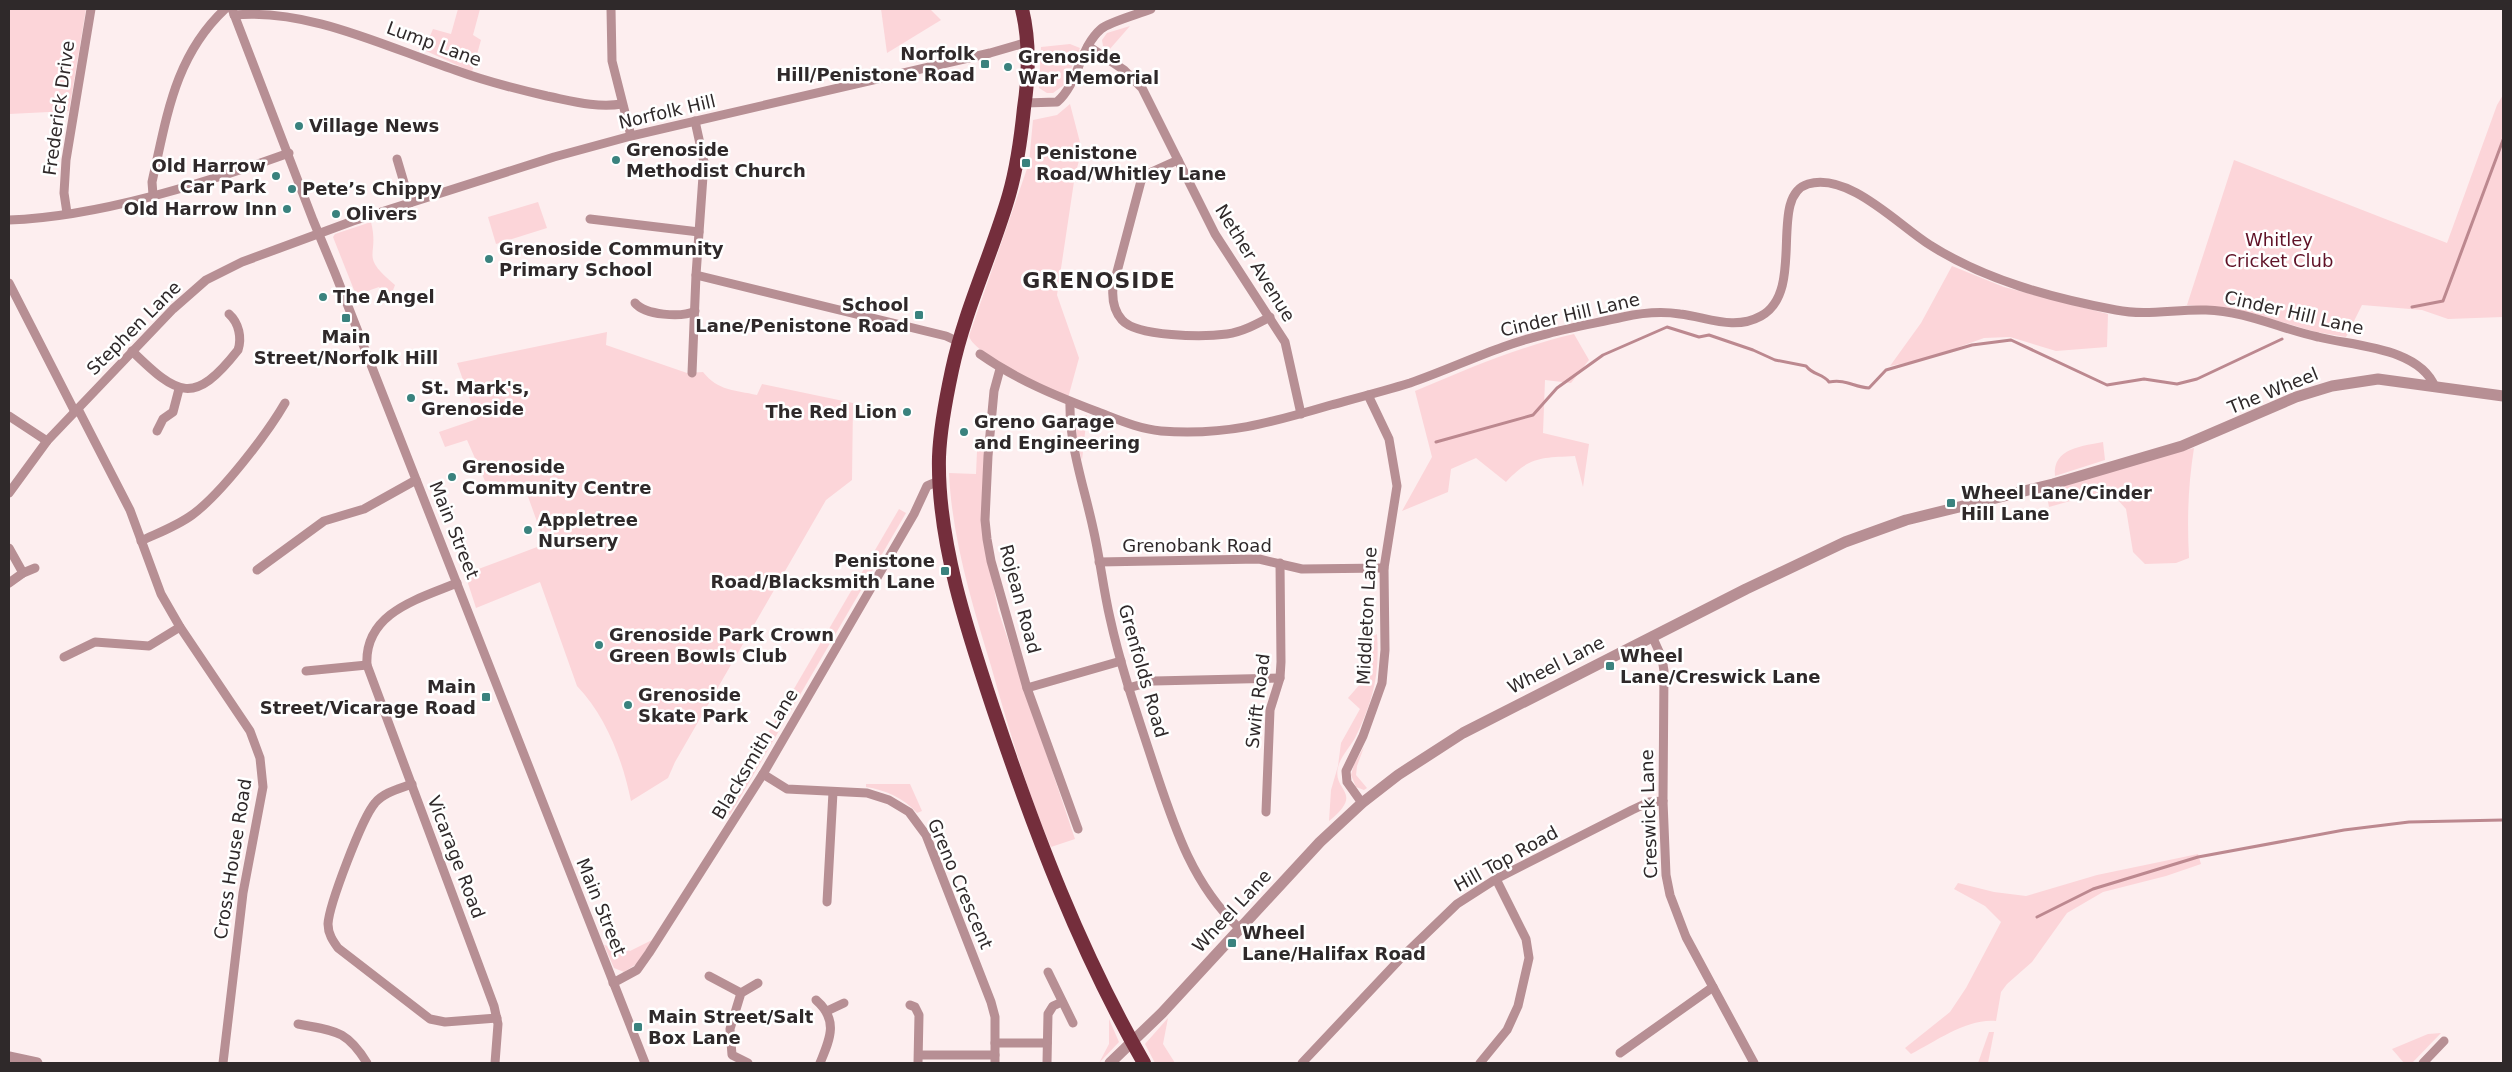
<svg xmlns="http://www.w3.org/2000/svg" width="2512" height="1072" font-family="'DejaVu Sans',sans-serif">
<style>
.green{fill:#fcd5d9}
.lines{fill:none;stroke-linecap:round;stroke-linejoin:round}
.stream{stroke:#bc888f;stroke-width:3}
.minor{stroke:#b78f94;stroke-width:9}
.tertiary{stroke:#b78f94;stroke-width:11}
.trunk{stroke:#742e3c;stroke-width:14}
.poi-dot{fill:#3a827e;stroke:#fff;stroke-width:2}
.labels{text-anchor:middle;stroke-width:5;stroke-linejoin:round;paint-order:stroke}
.street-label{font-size:18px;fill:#2f292a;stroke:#fff}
.poi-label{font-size:18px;font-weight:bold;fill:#2f292a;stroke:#fff;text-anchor:start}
.park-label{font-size:18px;fill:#601227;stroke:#fff}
.district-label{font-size:22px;font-weight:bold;letter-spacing:1px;fill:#2f292a;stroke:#fff}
</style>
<rect width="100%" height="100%" fill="#fdeeef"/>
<!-- green -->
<g class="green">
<polygon points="9,9 86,9 69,111 9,114"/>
<polygon points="458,9 480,9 473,35 481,40 472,72 424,50 433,29 451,34"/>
<polygon points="881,9 930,9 941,20 887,53"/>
<polygon points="1130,26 1109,50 1103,46 1102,40 1107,33"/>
<polygon points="1070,44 1080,48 1064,85 1053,93 1047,93 1039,88 1041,47"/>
<polygon points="2503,95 2503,317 2448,319 2422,310 2362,305 2346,337 2316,332 2243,311 2187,305 2234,160 2447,243 2497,105"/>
<path d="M 1070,104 L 1082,150 L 1075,175 L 1057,295 L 1079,358 L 1068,398 C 1049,388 973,354 969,336 L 1029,163 L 1033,120 L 1057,115 Z"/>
<polygon points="538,202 547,228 496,244 488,217"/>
<path d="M 371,222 C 380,258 358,254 395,285 L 389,301 L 379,287 L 356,295 L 333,237 L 335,234 Z"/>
<polygon points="1952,266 2004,287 2108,314 2107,347 2056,351 2010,337 1984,338 1926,359 1890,366 1921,323"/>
<path d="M 607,332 L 606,345 L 687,373 L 703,372 C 718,391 735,390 757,395 L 762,384 L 853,403 L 852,480 L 826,500 L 675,762 L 668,778 L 631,801 C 623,761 606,716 577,686 L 540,582 L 476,608 L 465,574 L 545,544 L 526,491 L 502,489 L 502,482 L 485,481 L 467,440 L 445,447 L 439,432 L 477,419 L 457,363 Z"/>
<path d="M 1574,334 L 1589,360 L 1571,383 L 1545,380 L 1543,433 L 1589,444 L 1583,487 L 1575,456 C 1541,458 1530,456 1506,482 L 1476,458 L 1451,469 L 1448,492 L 1402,511 L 1432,457 L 1415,391 C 1467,369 1518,347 1574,334 Z"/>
<polygon points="1087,415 1082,460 1077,444 1076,419"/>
<path d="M 2103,442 L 2105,460 L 2055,476 C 2052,448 2083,446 2103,442 Z"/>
<path d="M 984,448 L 982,524 L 998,610 L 1075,839 L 1051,847 C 1026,789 1008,726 991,666 C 972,603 952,539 949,473 L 976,474 L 977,451 Z"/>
<path d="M 2194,448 C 2188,485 2187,520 2189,558 L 2176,563 L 2145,564 L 2133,552 L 2126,509 L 2109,490 L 2049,507 L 2046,491 L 2105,470 Z"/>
<polygon points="899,509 906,513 730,815 725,812 739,783"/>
<path d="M 1377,634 C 1380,675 1373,701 1355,738 C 1350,747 1342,755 1339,764 C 1329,792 1367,790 1329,821 L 1331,790 L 1338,766 L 1341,743 L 1360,709 L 1348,698 L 1368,675 L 1372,637 Z"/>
<polygon points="1364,747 1357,766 1356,775 1367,788 1364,790 1356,787 1351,775 1354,764"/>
<path d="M 866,784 L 910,784 L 922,811 L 917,813 C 904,798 885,790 866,787 Z"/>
<path d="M 2198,854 L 2201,864 L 2166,876 L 2103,892 L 2067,913 L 2032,962 L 2007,984 L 2001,992 L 1996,1021 C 1968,1018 1936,1041 1911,1054 L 1905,1048 L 1950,1012 L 1966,988 L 2001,922 L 1985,906 L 1954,889 L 1958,883 L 1994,892 L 2026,896 L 2097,875 Z"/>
<polygon points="652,940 638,963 624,972 614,968 604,945 630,951"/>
<polygon points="1168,1018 1163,1044 1175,1063 1155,1063 1145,1044"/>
<polygon points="1109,1019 1119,1042 1099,1063 1109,1044"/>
<polygon points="1989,1032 1994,1032 1988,1063 1978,1063"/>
<polygon points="2441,1033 2412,1063 2404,1063 2392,1049 2428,1034"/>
</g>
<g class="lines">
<!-- stream -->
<g class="stream">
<polyline points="2412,307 2443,301 2503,140"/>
<path d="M 1436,442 L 1533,415 L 1557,388 L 1603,355 L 1667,327 L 1699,337 L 1709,335 L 1753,350 L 1775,360 L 1806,366 C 1814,376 1822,373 1829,382 C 1847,379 1853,387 1869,388 L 1886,370 L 1972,345 L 2011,340 L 2107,385 L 2144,379 L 2177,384 L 2197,379 L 2282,339"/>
<polyline points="2037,917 2093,889 2198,857 2344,830 2409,822 2503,820"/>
</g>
<!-- minor -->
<g class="minor">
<polyline points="232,9 313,220 335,273 645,1063"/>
<polyline points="611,9 612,61 631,136"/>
<path d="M 234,15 C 309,8 386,47 455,70 C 485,81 516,89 547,96 C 572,101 596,108 622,104"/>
<polyline points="1088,46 1124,70 1142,88 1215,234 1285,342 1301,414"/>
<path d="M 1025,103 L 1057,102 C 1079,83 1079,48 1101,29 C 1109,22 1139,14 1151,9"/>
<polyline points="397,159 410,203"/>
<path d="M 1178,160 L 1147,174 L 1141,181 L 1113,287 C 1112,298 1114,311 1122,320 C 1137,337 1204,337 1227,334 C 1242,332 1257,324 1270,317"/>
<path d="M 153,195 L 152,182 C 167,117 174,57 225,9"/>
<polyline points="67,213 64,193 66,160 91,9"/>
<polyline points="590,219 699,232"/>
<path d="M 9,220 C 98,217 205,183 289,153"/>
<polyline points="696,275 946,336 959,342"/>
<polyline points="9,283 75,412"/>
<path d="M 635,303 C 645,315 681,318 695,311"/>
<path d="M 132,351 C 178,396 194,406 238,350 C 242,338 239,323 229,314"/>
<path d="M 980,354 C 1017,380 1056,396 1098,412 C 1119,420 1139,429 1161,431 C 1225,436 1270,423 1331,405 C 1357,398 1384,391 1410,383 C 1442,372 1472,358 1503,347 C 1541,333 1583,326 1623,317 C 1641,313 1661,311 1680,314 C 1707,317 1734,331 1761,316 C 1807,291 1767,196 1808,184 C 1849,172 1898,225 1930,245 C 1985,280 2052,298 2116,310 C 2146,316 2176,309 2206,310 C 2245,311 2281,329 2318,337 C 2353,346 2419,347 2435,387"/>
<polyline points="1000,369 994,391 988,456 985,520 987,539 991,561 1027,688 1078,829"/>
<polyline points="692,373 696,275 704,162 695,121"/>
<path d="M 1070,402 C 1069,446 1084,486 1093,528 C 1100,558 1103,588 1110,618 C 1121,668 1138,717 1154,766 C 1174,826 1192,884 1239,928"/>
<polyline points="78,409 130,510 161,594 180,627 250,731 260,758 263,787 243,893 223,1063"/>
<polyline points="9,416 47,441"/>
<polyline points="157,431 163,419 173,412 179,389"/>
<polyline points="9,493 47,441 173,309 206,280 242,262 353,221 554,157 631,136 990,53 1028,42"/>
<path d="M 141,541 C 158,533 177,526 192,515 C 221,494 267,434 285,403"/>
<polyline points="9,548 23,573"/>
<polyline points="1099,562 1259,559 1302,569 1384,568"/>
<polyline points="257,570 324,521 364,509 416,480"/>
<polyline points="9,583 23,573 35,568"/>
<path d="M 457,583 C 418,599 364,613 367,665 L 494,1006 L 498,1024 L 495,1063"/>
<polyline points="1652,636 1662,658 1664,671 1663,801 1666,875 1670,895 1686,937 1754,1063"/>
<polyline points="64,657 95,642 149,646 180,627"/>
<polyline points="306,671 367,665"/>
<polyline points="1027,688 1121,661"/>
<polyline points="1128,688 1154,681 1280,678"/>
<polyline points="763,774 787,789 867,793 889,800 909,812 926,835 991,1002 995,1017 995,1063"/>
<path d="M 412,784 C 399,789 384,792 375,803 C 362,818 329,905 328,924 C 328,934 333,941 338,948 L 430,1019 L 445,1022 L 497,1018"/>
<polyline points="1362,803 1347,782 1346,771 1363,736 1382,683 1385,650 1384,568 1397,486 1389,439 1368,395"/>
<polyline points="1266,812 1270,710 1280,678 1281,662 1280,563"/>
<polyline points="827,902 833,792"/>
<polyline points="1048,972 1073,1023"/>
<polyline points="709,976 741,993"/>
<polyline points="613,983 637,970 649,953 763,774 914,514 927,486 941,480"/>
<path d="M 816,1000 C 839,1020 830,1039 820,1063"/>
<polyline points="910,1005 915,1007 919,1015 918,1063"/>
<polyline points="827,1011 844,1003"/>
<path d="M 298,1024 C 334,1031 346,1029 367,1063"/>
<polyline points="995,1043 1047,1043"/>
<polyline points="1620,1053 1713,987"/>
<polyline points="919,1055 995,1055"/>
<polyline points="748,1063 732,1055 730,1029 741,993 758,983"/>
<polyline points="1047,1063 1048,1014 1053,1006 1062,1002"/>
<polyline points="1302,1063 1401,958 1457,904 1496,879 1632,810 1649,802 1663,801"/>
<polyline points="1480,1063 1507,1030 1518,1006 1529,958 1526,939 1496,879"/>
<polyline points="2423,1063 2444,1041"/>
</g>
<!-- tertiary -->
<g class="tertiary">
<polyline points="9,1057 37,1063"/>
<polyline points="1110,1063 1162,1013 1320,842 1362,803 1398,775 1463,733 1746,589 1845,542 1881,529 1906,520 2053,484 2182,446 2296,397 2332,386 2378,379 2503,396"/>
</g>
<!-- trunk -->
<path class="trunk" d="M 1022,9 C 1030,42 1029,75 1024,108 C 1021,138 1017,167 1009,195 C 992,254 965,309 952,370 C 946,398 940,428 939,457 C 937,541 968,633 994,711 C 1035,833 1080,952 1144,1063"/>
</g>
<!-- markers -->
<g class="poi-dot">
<rect x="980" y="59" width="10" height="10" rx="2.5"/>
<circle cx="1008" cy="67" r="5"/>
<circle cx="299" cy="126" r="5"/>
<circle cx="616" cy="160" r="5"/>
<rect x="1021" y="158" width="10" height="10" rx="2.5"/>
<circle cx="276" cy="176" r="5"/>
<circle cx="292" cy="189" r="5"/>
<circle cx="287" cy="209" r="5"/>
<circle cx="336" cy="214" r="5"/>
<circle cx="489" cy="259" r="5"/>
<circle cx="323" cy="297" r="5"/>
<rect x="914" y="310" width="10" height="10" rx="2.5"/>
<rect x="341" y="313" width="10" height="10" rx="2.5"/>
<circle cx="411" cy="398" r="5"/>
<circle cx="907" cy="412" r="5"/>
<circle cx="964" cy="432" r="5"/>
<circle cx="452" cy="477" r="5"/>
<rect x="1946" y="498" width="10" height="10" rx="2.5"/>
<circle cx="528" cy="530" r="5"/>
<rect x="940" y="566" width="10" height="10" rx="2.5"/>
<circle cx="599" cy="645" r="5"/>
<rect x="1605" y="661" width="10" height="10" rx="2.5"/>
<rect x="481" y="692" width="10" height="10" rx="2.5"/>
<circle cx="628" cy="705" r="5"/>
<rect x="1227" y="938" width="10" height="10" rx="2.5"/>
<rect x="633" y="1022" width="10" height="10" rx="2.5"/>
</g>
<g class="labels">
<!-- street labels -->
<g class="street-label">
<text transform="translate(434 44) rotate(20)" y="6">Lump Lane</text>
<text transform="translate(59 108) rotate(-82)" y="6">Frederick Drive</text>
<text transform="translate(667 112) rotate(-13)" y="6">Norfolk Hill</text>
<text transform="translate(1255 263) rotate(58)" y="6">Nether Avenue</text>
<text transform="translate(2294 313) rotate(13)" y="6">Cinder Hill Lane</text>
<text transform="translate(1570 315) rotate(-13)" y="6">Cinder Hill Lane</text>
<text transform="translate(134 328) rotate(-45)" y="6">Stephen Lane</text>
<text transform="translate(2273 391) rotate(-22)" y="6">The Wheel</text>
<text transform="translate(454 530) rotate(68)" y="6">Main Street</text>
<text x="1197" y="552">Grenobank Road</text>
<text transform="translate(1020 599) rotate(75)" y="6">Rojean Road</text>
<text transform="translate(1367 616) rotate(-87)" y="6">Middleton Lane</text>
<text transform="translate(1556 665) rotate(-27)" y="6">Wheel Lane</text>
<text transform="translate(1143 671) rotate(74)" y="6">Grenfolds Road</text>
<text transform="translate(1258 701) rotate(-83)" y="6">Swift Road</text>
<text transform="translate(755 754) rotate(-59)" y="6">Blacksmith Lane</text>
<text transform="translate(1649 814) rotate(-92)" y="6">Creswick Lane</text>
<text transform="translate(456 857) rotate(69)" y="6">Vicarage Road</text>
<text transform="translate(233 859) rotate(-81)" y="6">Cross House Road</text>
<text transform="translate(1506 859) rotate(-29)" y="6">Hill Top Road</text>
<text transform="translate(960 884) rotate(67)" y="6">Greno Crescent</text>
<text transform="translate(601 907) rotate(68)" y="6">Main Street</text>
<text transform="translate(1232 911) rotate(-47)" y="6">Wheel Lane</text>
</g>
<!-- poi labels -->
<g class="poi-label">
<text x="975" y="60" text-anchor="end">Norfolk<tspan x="975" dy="21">Hill/Penistone Road</tspan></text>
<text x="1018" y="63">Grenoside<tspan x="1018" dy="21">War Memorial</tspan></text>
<text x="309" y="132">Village News</text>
<text x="626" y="156">Grenoside<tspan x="626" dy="21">Methodist Church</tspan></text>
<text x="1036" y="159">Penistone<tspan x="1036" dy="21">Road/Whitley Lane</tspan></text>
<text x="266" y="172" text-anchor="end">Old Harrow<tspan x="266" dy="21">Car Park</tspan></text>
<text x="302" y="195">Pete’s Chippy</text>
<text x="277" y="215" text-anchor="end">Old Harrow Inn</text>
<text x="346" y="220">Olivers</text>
<text x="499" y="255">Grenoside Community<tspan x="499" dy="21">Primary School</tspan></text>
<text x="333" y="303">The Angel</text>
<text x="909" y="311" text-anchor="end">School<tspan x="909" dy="21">Lane/Penistone Road</tspan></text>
<text x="346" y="343" text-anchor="middle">Main<tspan x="346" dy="21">Street/Norfolk Hill</tspan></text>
<text x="421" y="394">St. Mark's,<tspan x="421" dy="21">Grenoside</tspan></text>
<text x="897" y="418" text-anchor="end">The Red Lion</text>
<text x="974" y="428">Greno Garage<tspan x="974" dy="21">and Engineering</tspan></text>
<text x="462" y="473">Grenoside<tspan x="462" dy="21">Community Centre</tspan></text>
<text x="1961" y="499">Wheel Lane/Cinder<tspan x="1961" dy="21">Hill Lane</tspan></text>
<text x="538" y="526">Appletree<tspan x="538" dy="21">Nursery</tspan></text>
<text x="935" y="567" text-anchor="end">Penistone<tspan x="935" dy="21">Road/Blacksmith Lane</tspan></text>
<text x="609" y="641">Grenoside Park Crown<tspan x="609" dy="21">Green Bowls Club</tspan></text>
<text x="1620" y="662">Wheel<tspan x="1620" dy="21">Lane/Creswick Lane</tspan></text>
<text x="476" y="693" text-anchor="end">Main<tspan x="476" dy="21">Street/Vicarage Road</tspan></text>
<text x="638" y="701">Grenoside<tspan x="638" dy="21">Skate Park</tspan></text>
<text x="1242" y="939">Wheel<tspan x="1242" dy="21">Lane/Halifax Road</tspan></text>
<text x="648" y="1023">Main Street/Salt<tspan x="648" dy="21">Box Lane</tspan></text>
</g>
<!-- park labels -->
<g class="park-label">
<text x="2279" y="246">Whitley<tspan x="2279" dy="21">Cricket Club</tspan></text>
</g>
<!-- district labels -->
<g class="district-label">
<text x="1099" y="288">GRENOSIDE</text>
</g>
</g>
<!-- border -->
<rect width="2512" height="1072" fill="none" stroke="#2f292a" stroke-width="20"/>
</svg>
